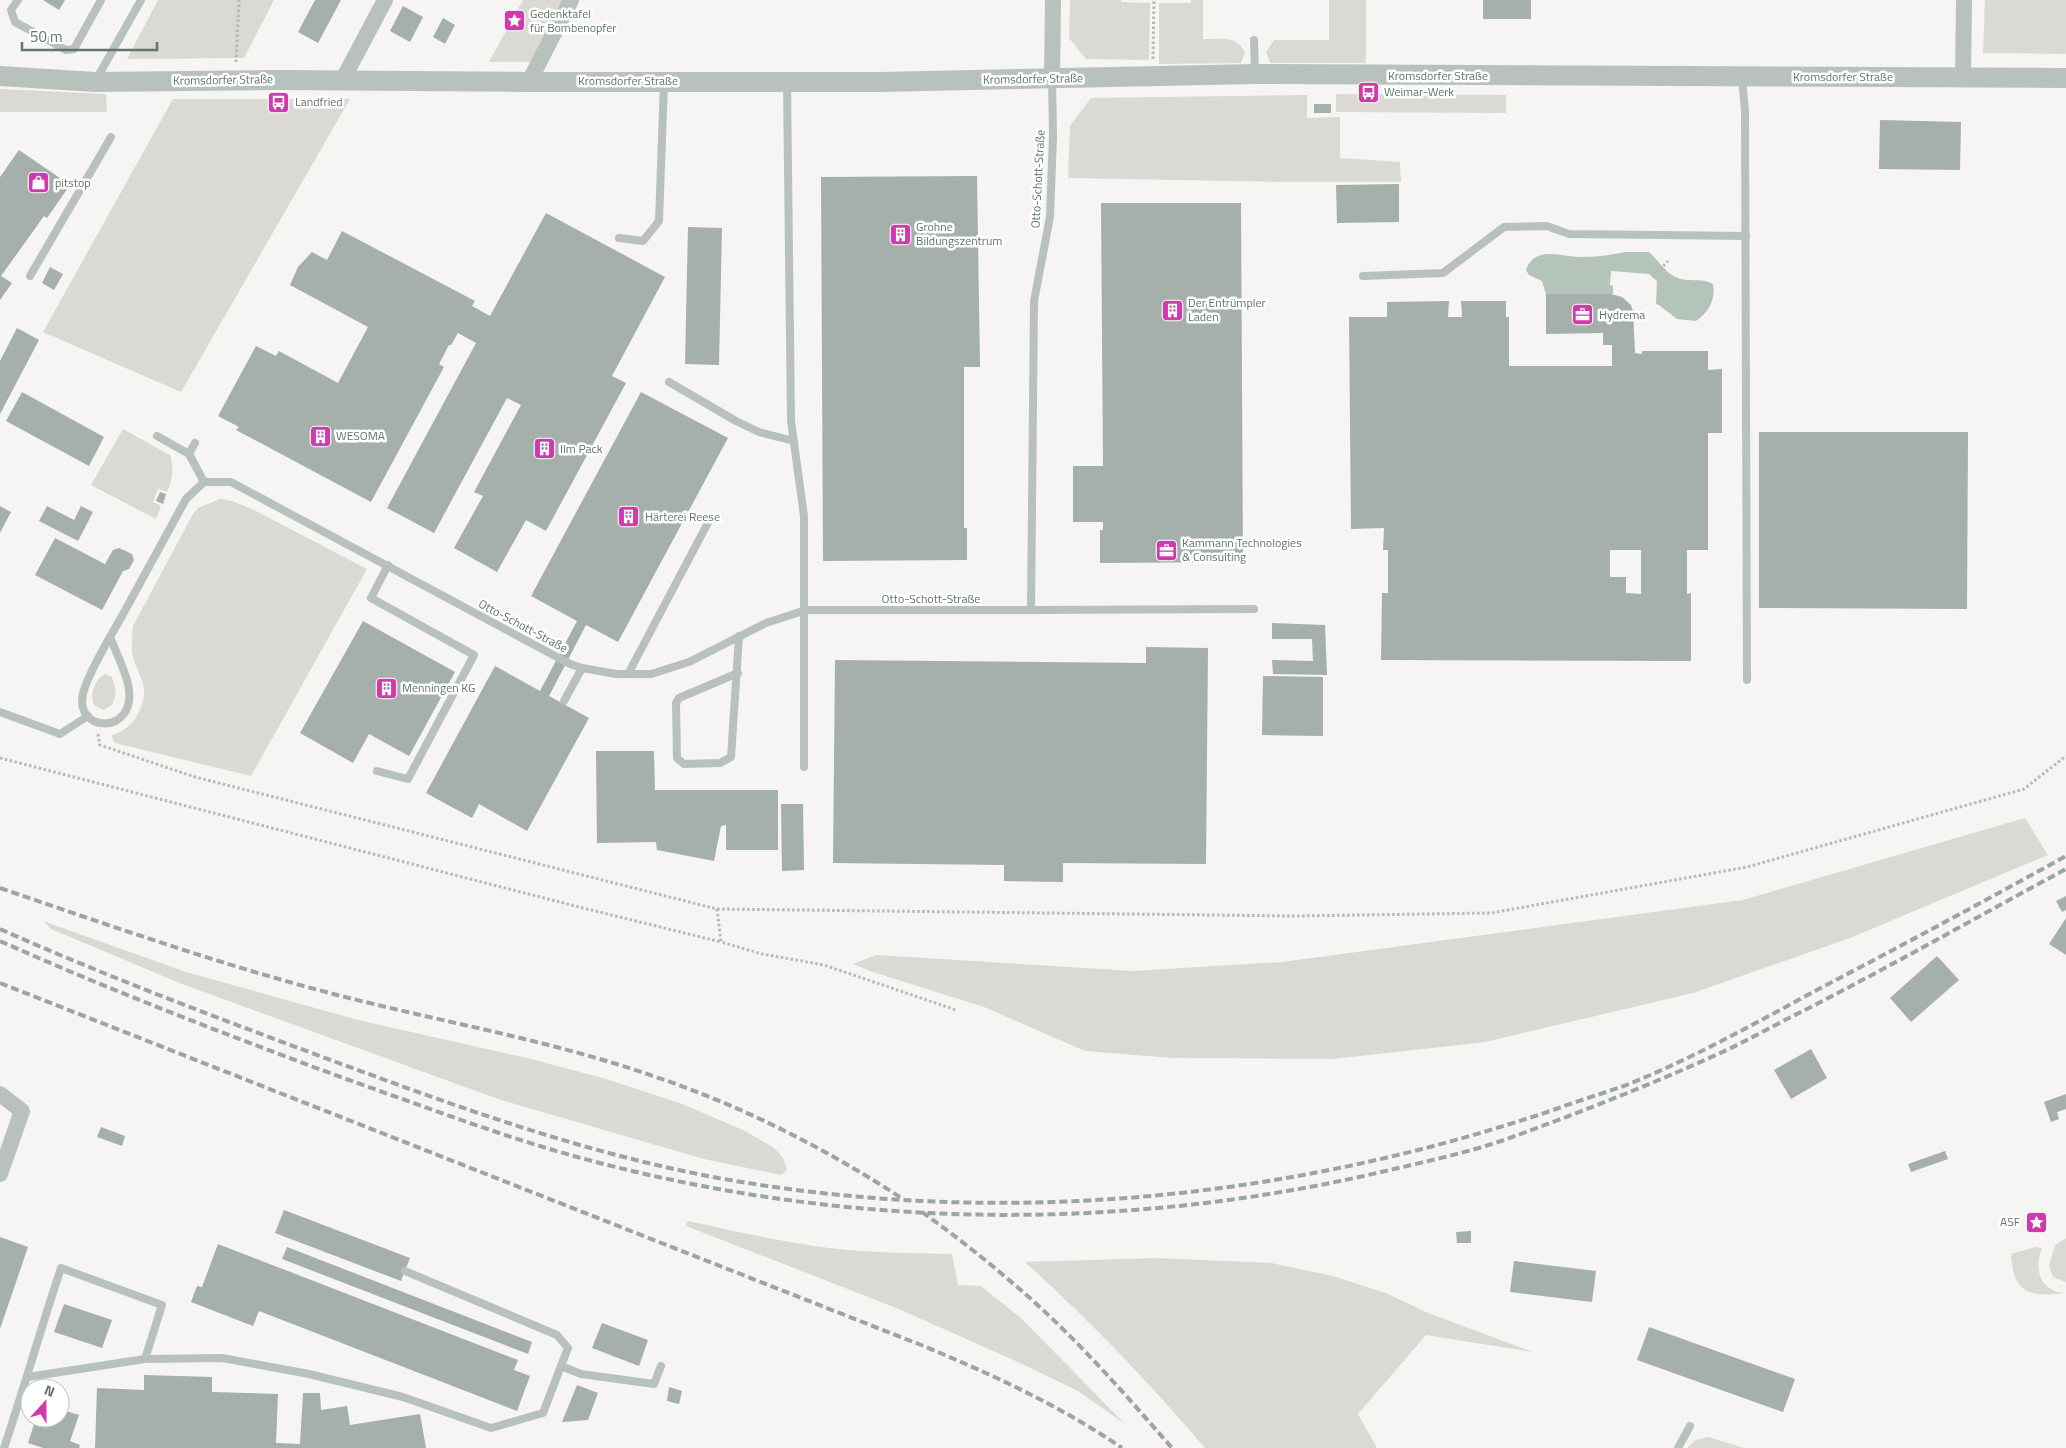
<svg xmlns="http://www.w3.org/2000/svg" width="2066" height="1448" font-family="'Titillium Web',sans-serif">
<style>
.green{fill:#dbd9d4}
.water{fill:#b5c4ba}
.building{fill:#a4b0a9;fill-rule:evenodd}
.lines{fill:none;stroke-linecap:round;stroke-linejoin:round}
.path{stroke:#b4bab7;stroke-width:3;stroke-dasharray:2.5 2.5;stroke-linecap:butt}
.service{stroke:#b9c1bd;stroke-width:8}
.minor{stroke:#b9c1bd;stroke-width:16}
.tertiary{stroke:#b9c1bd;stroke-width:20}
.rail{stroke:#9aa6a0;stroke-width:4;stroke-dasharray:8 4;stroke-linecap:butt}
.labels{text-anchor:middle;stroke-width:5;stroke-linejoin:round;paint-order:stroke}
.poi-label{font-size:12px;fill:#60776b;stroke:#fff;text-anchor:start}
.street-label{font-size:12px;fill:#60776b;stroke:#fff}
</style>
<rect width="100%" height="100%" fill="#f7f4f4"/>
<!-- green -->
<g class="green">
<polygon points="158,0 274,0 244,58 127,59"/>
<polygon points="523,0 571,0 539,62 489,62"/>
<polygon points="1070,0 1121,0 1121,2 1150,3 1149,60 1086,59 1069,38"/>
<path d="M 1191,0 L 1203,0 L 1203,39 C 1221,40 1235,34 1245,52 L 1241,63 L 1159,64 L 1159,3 L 1191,3 Z"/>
<polygon points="1329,0 1366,0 1366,63 1270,63 1266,52 1274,40 1329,40"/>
<polygon points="1985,0 2066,0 2066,54 1983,53"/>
<polygon points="0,89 106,94 107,112 0,112"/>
<polygon points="1336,94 1506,95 1506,113 1336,112"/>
<polygon points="1307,95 1307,118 1340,117 1340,158 1400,162 1401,182 1279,182 1068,178 1070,126 1091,98"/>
<polygon points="173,99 350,99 181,392 43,332"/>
<path d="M 123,429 L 170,455 C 174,469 173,478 167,492 L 158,489 L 153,502 L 161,506 L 156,519 L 91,485 Z"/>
<path d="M 220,499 L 232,501 L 252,509 L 367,569 L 251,776 L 115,743 L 111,735 C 129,732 142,713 144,695 C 146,683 136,669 133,658 C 131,648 132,637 133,626 L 193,514 L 198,508 Z"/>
<path d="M 105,674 L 112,677 L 116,693 L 112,705 L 103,710 L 94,705 C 89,694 95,680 105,674 Z"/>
<polygon points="2025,818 2048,855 1850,938 1693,993 1485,1042 1333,1059 1172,1058 1085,1051 984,1007 870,971 853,964 876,955 1133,971 1282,962 1743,900"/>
<polygon points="43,921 186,972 358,1020 527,1058 603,1078 682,1104 743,1130 773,1147 783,1158 787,1170 781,1175 704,1159 498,1099 182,984 51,929"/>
<path d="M 687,1221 C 735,1231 782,1242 830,1248 C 871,1253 912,1253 952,1254 L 958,1285 L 981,1286 L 1023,1320 L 1125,1424 L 1078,1391 L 1020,1363 L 899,1309 L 686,1226 Z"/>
<polygon points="2066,1238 2066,1282 2053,1277 2049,1266 2055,1245"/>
<path d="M 2036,1247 L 2042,1248 C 2034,1268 2039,1291 2065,1293 C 2028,1298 2013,1292 2011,1254 Z"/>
<path d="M 1156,1258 L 1271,1263 L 1333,1276 L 1388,1294 L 1428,1313 L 1533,1352 L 1426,1335 L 1358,1414 L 1377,1448 L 1205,1448 C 1149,1382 1089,1320 1025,1262 Z"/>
<polygon points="1709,1437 1744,1448 1687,1448 1696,1440"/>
</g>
<!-- water -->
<path class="water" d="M 1625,252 L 1649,252 C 1658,260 1664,271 1675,277 C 1687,283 1701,277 1713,284 C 1716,299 1709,312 1696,321 L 1677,319 L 1659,305 L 1656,304 L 1657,281 L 1649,274 L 1611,271 L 1610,285 L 1613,286 L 1613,294 L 1546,294 L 1542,281 L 1529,275 L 1526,270 C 1535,244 1563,258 1582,257 C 1597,257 1611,255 1625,252 Z"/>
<!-- building -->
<g class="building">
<polygon points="43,0 65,0 59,10"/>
<polygon points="315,0 341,0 318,43 298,32"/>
<rect x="1483" y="0" width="48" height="19"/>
<polygon points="403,6 423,17 410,42 390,31"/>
<polygon points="443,18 455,25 445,44 433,37"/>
<rect x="1314" y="104" width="17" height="9"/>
<polygon points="1880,120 1961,122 1960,170 1879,169"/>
<polygon points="19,150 70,185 47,218 44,216 1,276 12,283 0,300 0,177"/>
<polygon points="977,176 980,367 964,367 964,528 967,528 967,560 823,561 821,177"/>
<polygon points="1399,184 1399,222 1337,223 1336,185"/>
<polygon points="1101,203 1241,203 1243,562 1100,563 1100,530 1103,530 1103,522 1073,522 1073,466 1103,466"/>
<polygon points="546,213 665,277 612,376 626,383 546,531 526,520 497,572 454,548 483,496 474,492 521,405 507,398 434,533 387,508 476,343 458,333 451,345 449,345 439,364 444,367 371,502 236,430 239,427 218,416 256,346 276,356 279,351 338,383 368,327 290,285 298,267 312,252 327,260 342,231 475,301 472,306 490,316"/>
<polygon points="688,227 722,228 719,365 685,364"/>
<polygon points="50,267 63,274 54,290 42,283"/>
<path d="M 1546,294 L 1611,294 L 1622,297 L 1631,305 L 1633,311 L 1635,353 L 1642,354 L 1642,351 L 1708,351 L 1708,370 L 1722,369 L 1722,433 L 1708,433 L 1708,550 L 1687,550 L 1687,594 L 1691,593 L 1691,661 L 1381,660 L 1382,593 L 1388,593 L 1388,550 L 1383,550 L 1384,528 L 1351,529 L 1349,317 L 1387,317 L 1387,302 L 1449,301 L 1448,317 L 1462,317 L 1461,301 L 1506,301 L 1506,317 L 1509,317 L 1509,366 L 1612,366 L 1612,345 L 1603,345 L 1603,333 L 1546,334 ZM 1610,550 L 1641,550 L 1641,594 L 1626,593 L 1626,577 L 1610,577 Z"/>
<polygon points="17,328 39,340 0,414 0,361"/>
<polygon points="22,392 104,437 89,466 6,421"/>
<polygon points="641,392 728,438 618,642 586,625 549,696 589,718 527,831 479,804 472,818 426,793 495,666 540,691 577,621 531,596"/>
<polygon points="1759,432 1968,432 1967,609 1759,608"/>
<polygon points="160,492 166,494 163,504 156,501"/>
<polygon points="0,506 11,512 0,533"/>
<polygon points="47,506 74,520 81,506 93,512 78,541 39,521"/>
<polygon points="55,538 105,564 113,550 119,548 132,554 134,560 129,569 123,571 102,610 35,575"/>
<polygon points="363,621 455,672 409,756 369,734 353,763 300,733"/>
<polygon points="1272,623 1325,625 1327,675 1273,674 1272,660 1313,661 1312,639 1272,639"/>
<polygon points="1146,647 1208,648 1206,864 1063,863 1063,882 1004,881 1004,865 833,863 835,660 1146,663"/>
<polygon points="1263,676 1323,677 1323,736 1262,735"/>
<polygon points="596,751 654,751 655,790 778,790 778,850 726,850 726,825 721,826 714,861 657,850 656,842 597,843"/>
<polygon points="781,804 803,804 804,870 782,871"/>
<polygon points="2066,896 2066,910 2062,912 2056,901"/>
<polygon points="2066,918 2066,955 2049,944"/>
<polygon points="1937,956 1959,980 1911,1022 1890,998"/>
<polygon points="1811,1049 1827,1078 1791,1099 1774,1070"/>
<polygon points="2066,1094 2066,1109 2057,1112 2059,1119 2051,1122 2044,1102"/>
<polygon points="101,1127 125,1136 122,1146 97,1137"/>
<polygon points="1945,1151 1948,1159 1911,1172 1908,1164"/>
<polygon points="284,1210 410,1258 401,1281 275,1233"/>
<polygon points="1471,1231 1471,1243 1457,1243 1456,1232"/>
<polygon points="0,1237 28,1247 0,1329"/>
<polygon points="218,1244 518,1360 514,1370 530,1376 517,1411 259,1311 253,1326 191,1302 197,1286 202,1287"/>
<polygon points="287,1247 532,1342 528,1354 282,1259"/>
<polygon points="1514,1261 1596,1271 1592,1302 1510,1292"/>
<polygon points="64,1304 112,1320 102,1348 54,1332"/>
<polygon points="602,1323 648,1340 639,1366 592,1348"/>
<polygon points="1649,1327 1795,1379 1783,1412 1637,1360"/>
<polygon points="144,1375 212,1377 212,1392 278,1394 276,1443 300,1444 303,1393 320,1393 321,1410 347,1406 350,1425 420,1414 426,1448 95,1448 97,1388 144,1390"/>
<polygon points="577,1385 598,1393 588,1420 562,1422"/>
<polygon points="669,1387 682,1391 679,1404 667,1401"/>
<polygon points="60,1409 79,1415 70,1441 80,1445 79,1448 43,1448 28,1443 36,1418 60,1418"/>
</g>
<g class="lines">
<!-- path -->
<g class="path">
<polyline points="1153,59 1154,0"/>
<polyline points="236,62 239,0"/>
<polyline points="1653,277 1668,261"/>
<polyline points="98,734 100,745 195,777 717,909 1294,916 1491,913 1747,867 2024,789 2066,756"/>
<polyline points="0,758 579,907 721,942"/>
<polyline points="717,909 721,942 762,954 824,965 956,1010"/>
</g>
<!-- service -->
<g class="service">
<polyline points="18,0 11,10 15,22 66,50 74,49 101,0"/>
<polyline points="1254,40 1255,73"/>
<polyline points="1742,77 1745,110 1747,680"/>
<polyline points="96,80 141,0"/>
<polyline points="787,83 791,421 804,516 804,767"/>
<polyline points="619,238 643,241 659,221 664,83"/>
<polyline points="30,276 111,137"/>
<polyline points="1363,276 1443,273 1504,227 1547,226 1569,234 1746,236"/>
<polyline points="669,382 736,421 759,432 794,441"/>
<polyline points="157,436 189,454 204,482"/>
<polyline points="189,454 195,443"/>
<polyline points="1031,610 1254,609"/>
<path d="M 110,637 C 116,652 124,668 128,684 C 140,738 67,734 85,687 C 94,663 109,639 122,616 C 143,577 165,538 186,499 L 204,482 L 231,482 L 570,664 L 582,668 L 616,674 L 651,674 L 689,662 L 766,623 L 806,610 L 1031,610 L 1034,301 L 1050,217 L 1053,135 L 1052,79"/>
<polyline points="738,673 679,698 676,703 677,758 684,764 720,763 731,757 739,636"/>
<polyline points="628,674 711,517"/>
<polyline points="564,701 582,668"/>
<polyline points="0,712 60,734 88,716"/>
<polyline points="377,771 408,779 474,655 371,598 388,565"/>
<polyline points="405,1271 557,1335 568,1348 561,1366"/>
<polyline points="28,1377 145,1359 222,1358 309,1374 403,1397 491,1428 543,1413 561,1366 581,1374 654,1384 661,1366"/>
<path d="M 4,1448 C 24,1388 41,1328 61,1268 L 162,1305 L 145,1359"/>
<polyline points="1678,1448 1690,1426"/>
</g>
<!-- minor -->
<g class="minor">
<polyline points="1963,77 1964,0"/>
<polyline points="1052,79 1053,0"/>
<polyline points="342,81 385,0"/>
<polyline points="529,82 571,0"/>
<polyline points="0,1094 22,1111 0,1174"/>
</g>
<!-- tertiary -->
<polyline class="tertiary" points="0,76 95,82 279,80 529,82 880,82 1255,74 2066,78"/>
<!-- rail -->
<g class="rail">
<path d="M 0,888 C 108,925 216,963 326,992 C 435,1021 547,1039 653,1076 C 742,1106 825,1148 903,1199"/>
<path d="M 0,929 C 110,978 223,1020 336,1062 C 463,1109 590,1155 724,1179 C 1003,1228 1289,1200 1556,1109 C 1580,1100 1605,1093 1629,1084 C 1693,1058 1754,1024 1815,991 C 1899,947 1983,902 2066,856"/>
<path d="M 0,941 C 114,992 230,1036 346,1079 C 429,1108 511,1140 596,1162 C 852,1229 1119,1232 1377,1173 C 1419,1163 1463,1154 1504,1140 C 1576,1114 1648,1086 1718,1054 C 1747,1041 1776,1024 1805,1010 C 1893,965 1979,916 2066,869"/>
<path d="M 0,983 L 921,1345 C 991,1374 1059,1405 1122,1448"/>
<path d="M 922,1212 C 957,1237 991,1264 1023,1292 C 1077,1339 1125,1394 1172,1448"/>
</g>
</g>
<!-- icons -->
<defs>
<symbol id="sight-square" viewBox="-11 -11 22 22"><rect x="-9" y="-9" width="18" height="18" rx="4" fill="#d13aaa" stroke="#fff"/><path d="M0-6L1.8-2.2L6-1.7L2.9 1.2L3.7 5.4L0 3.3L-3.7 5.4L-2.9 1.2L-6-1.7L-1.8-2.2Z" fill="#fff"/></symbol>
<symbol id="bus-square" viewBox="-11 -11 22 22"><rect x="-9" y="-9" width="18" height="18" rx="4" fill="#d13aaa" stroke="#fff"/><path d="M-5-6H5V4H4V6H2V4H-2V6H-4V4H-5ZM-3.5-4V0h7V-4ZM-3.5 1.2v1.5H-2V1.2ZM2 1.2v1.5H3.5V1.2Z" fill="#fff"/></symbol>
<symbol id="shop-square" viewBox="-11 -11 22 22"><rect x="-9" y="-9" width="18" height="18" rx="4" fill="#d13aaa" stroke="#fff"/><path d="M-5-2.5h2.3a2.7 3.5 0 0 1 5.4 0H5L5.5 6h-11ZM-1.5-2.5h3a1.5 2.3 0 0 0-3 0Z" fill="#fff"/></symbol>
<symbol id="building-square" viewBox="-11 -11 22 22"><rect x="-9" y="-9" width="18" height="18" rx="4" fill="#d13aaa" stroke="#fff"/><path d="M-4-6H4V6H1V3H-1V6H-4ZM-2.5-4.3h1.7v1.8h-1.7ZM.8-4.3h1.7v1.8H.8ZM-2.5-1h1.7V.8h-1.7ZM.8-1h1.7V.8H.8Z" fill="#fff"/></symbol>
<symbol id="office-square" viewBox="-11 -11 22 22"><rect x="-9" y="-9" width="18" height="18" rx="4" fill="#d13aaa" stroke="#fff"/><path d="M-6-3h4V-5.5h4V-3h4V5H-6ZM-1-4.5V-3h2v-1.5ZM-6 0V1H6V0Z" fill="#fff"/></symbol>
</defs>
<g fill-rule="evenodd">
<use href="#sight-square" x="502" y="8" width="25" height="25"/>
<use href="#bus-square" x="1356" y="80" width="25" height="25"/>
<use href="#bus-square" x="266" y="90" width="25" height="25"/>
<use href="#shop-square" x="26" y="170" width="25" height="25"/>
<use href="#building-square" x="888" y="222" width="25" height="25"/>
<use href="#building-square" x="1160" y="298" width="25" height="25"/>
<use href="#office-square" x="1570" y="302" width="25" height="25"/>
<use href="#building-square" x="308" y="424" width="25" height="25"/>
<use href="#building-square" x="532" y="436" width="25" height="25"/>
<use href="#building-square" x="616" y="504" width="25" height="25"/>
<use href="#office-square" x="1154" y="538" width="25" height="25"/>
<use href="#building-square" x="374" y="676" width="25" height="25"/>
<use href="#sight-square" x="2024" y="1210" width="25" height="25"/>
</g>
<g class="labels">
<!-- poi labels -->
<g class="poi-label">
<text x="530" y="18">Gedenktafel<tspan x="530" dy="14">für Bombenopfer</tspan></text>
<text x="1384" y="96">Weimar-Werk</text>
<text x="295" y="106">Landfried</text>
<text x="55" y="187">pitstop</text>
<text x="916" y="231">Grohne<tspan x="916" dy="14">Bildungszentrum</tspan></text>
<text x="1188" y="307">Der Entrümpler<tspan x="1188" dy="14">Laden</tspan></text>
<text x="1599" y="319">Hydrema</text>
<text x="336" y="440">WESOMA</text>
<text x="560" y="453">Ilm Pack</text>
<text x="645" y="521">Härterei Reese</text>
<text x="1182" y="547">Kammann Technologies<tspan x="1182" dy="14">&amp; Consulting</tspan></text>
<text x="402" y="692">Menningen KG</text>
<text x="2020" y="1226" text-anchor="end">ASF</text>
</g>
<!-- street labels -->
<g class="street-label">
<text x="1438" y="80">Kromsdorfer Straße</text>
<text x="1843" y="81">Kromsdorfer Straße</text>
<text transform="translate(1033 79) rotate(-1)" y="4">Kromsdorfer Straße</text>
<text transform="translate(223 80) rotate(-1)" y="4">Kromsdorfer Straße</text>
<text x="628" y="85">Kromsdorfer Straße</text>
<text transform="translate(1038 179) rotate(-87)" y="4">Otto-Schott-Straße</text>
<text x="931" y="603">Otto-Schott-Straße</text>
<text transform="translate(523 626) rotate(28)" y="4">Otto-Schott-Straße</text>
</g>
</g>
<!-- north arrow -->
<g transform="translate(45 1403) rotate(21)"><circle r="24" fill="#ffffff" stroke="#bfc9c4"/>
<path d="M0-4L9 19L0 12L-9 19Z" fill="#d13aaa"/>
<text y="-8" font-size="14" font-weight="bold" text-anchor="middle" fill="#60776b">N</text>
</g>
<!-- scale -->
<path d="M22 42v8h135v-8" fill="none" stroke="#60776b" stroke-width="2.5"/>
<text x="30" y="42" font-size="15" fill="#60776b" stroke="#ffffff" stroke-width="4" paint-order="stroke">50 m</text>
</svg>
